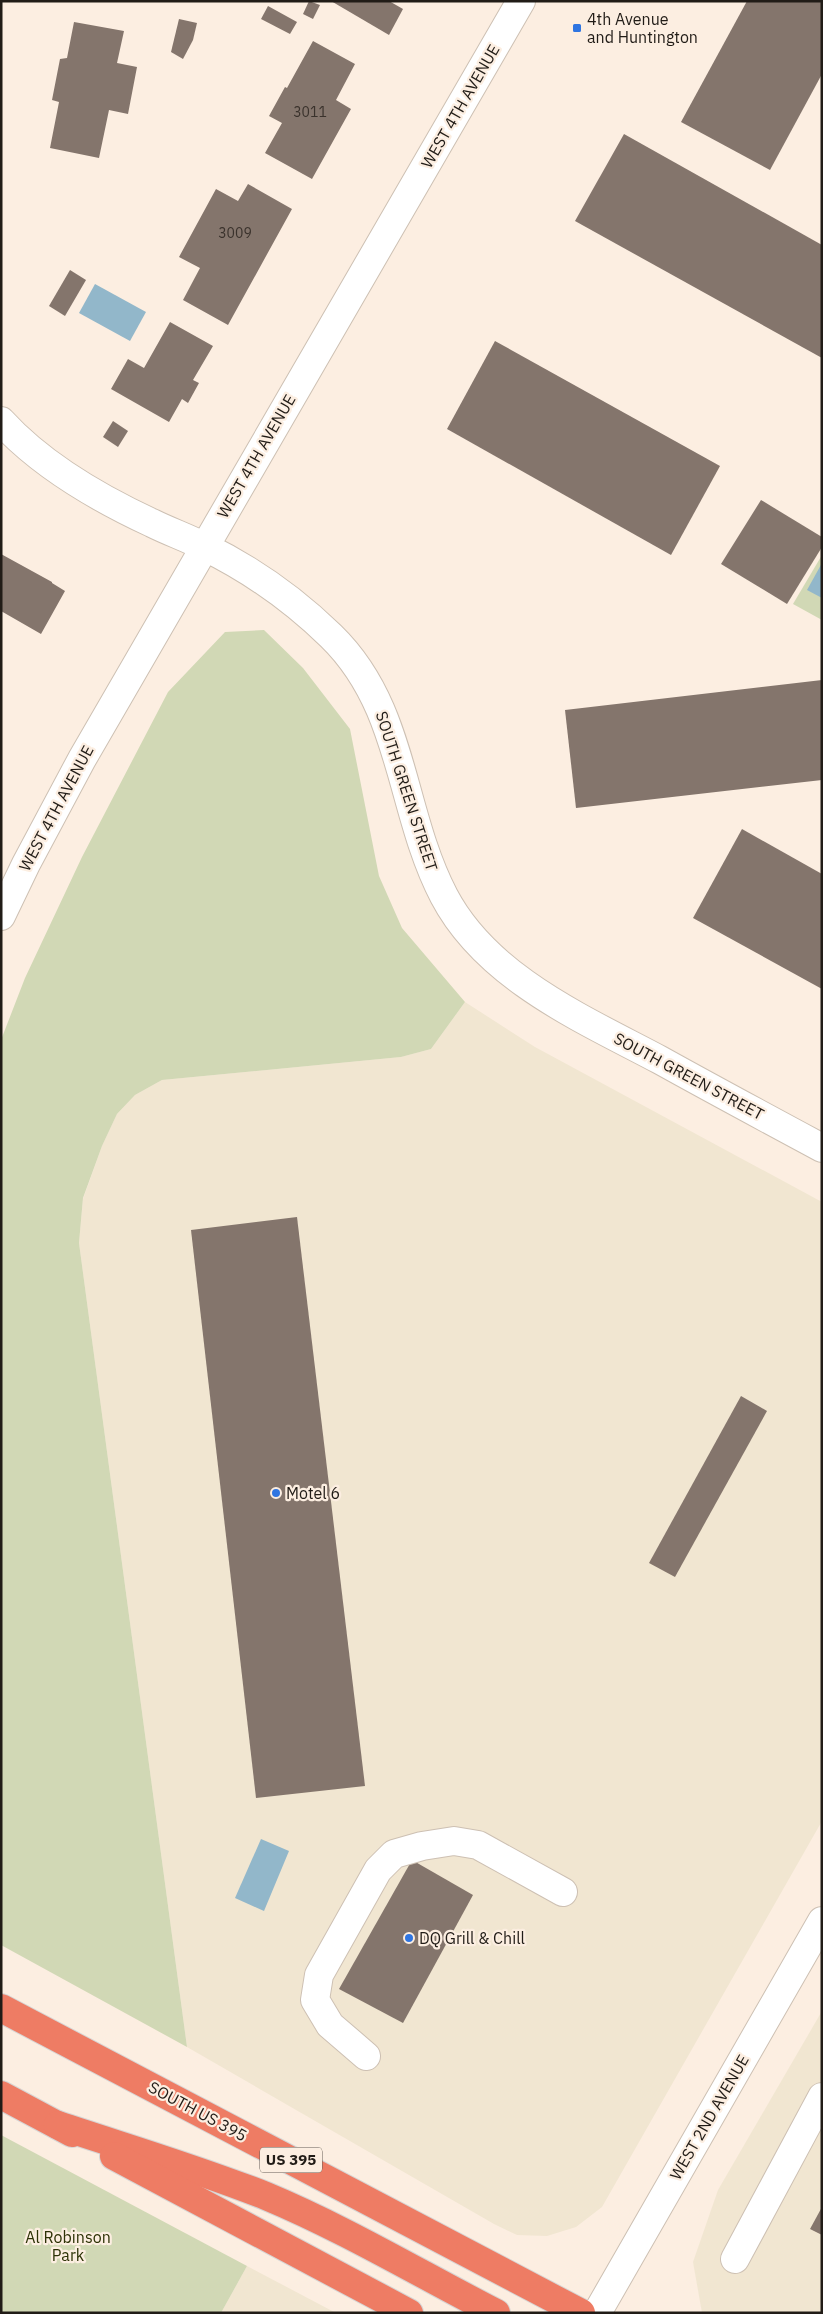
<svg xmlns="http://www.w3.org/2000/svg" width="823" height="2314" font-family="'IBM Plex Sans',sans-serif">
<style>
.commercial{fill:#f1e6d1}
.green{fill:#d1d8b5}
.water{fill:#92b7ca}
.building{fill:#84756c}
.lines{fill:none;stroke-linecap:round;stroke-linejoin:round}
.minor-casing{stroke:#cdc0b3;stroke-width:30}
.highway-casing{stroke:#d7d6d5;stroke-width:30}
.minor{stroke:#fff;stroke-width:28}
.highway{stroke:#ee7c64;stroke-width:28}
.poi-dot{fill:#2f75e1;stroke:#fceee1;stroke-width:2}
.labels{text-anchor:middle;stroke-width:4.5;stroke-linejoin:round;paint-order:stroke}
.number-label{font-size:14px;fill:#3a322c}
.shield{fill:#fceee1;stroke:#635b54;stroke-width:1}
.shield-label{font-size:15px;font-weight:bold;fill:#211c17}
.poi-label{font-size:16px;fill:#211c17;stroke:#fceee1;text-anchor:start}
.street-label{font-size:16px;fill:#211c17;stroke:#fceee1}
.park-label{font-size:16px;fill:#2d3206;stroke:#fceee1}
</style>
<rect width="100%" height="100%" fill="#fceee1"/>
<!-- commercial -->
<g class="commercial">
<polygon points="465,1002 535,1047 822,1202 822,1821 602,2207 576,2227 547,2236 517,2235 494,2224 187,2047 79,1243 83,1199 102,1146 117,1114 135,1095 162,1080 401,1057 431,1049"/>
<polygon points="822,2011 822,2313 702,2313 693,2262 718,2190"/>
<polygon points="247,2266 336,2313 221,2313"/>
</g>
<!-- green -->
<g class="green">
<polygon points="822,555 822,620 793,604"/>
<polygon points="264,630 303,668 350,729 379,876 402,928 465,1002 431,1049 401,1057 162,1080 135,1095 117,1114 102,1146 83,1198 79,1243 187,2047 1,1945 1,1040 25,978 82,857 168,692 225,632"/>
<polygon points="1,2135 247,2266 221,2313 1,2313"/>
</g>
<!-- water -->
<g class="water">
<polygon points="95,284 146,312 130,341 79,313"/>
<polygon points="822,563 822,598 807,590"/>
<polygon points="261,1839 289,1851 264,1911 235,1898"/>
</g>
<!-- building -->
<g class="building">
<polygon points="309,1 320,5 313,19 303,14"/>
<polygon points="331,1 389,1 403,9 389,35"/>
<polygon points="747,1 822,1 822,74 770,170 681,122"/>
<polygon points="268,6 297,22 290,34 261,19"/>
<polygon points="179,19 197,23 193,40 183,59 171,52"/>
<polygon points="74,22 124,31 117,63 137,67 128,114 109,110 99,158 50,148 59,102 52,100 60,59 67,58"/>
<polygon points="313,41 355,64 336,100 351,109 312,179 265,153 282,123 269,116 285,87 287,88"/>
<polygon points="624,134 822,245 822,358 575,221"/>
<polygon points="248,184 292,209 228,325 183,300 200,268 179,257 216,189 238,201"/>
<polygon points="70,270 86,280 65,316 49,306"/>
<polygon points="170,322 213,346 193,380 199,383 188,403 182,399 169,422 111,389 128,359 144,368"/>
<polygon points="495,341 720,466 671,555 447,429"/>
<polygon points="113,421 128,431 118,447 103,437"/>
<polygon points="761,500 822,537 822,547 787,604 721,564"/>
<polygon points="1,554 52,582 52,583 65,591 41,634 1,611"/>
<polygon points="822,680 822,780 576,808 565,710"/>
<polygon points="742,829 822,874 822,989 693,918"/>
<polygon points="297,1217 365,1786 256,1798 191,1230"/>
<polygon points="741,1396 767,1411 675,1577 649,1563"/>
<polygon points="412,1860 473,1895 403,2023 339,1989"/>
<polygon points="822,2207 822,2235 810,2229"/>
</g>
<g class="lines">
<defs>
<g id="minor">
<path d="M 1,421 C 42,466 98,498 152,523 C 170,532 188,538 205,547 C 252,570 293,599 331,636 C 405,708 399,810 444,896 C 487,978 583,1019 660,1060 C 714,1090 768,1119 822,1148"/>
<polyline points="1,916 26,864 82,759 521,1"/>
<polyline points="366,2056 330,2025 315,2000 319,1975 378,1870 394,1854 422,1846 454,1841 478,1845 563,1892"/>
<polyline points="735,2259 822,2097"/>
<polyline points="597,2313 822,1921"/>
</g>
<g id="highway">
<polyline points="1,2008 581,2313"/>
<polyline points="1,2095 72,2133"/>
<path d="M 58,2125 C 127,2148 198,2169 266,2196 C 345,2229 420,2274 496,2313"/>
<polyline points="114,2156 409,2313"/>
</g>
</defs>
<!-- minor casing -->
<use href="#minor" class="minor-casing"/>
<!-- highway casing -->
<use href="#highway" class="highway-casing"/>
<!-- minor -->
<use href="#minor" class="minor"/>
<!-- highway -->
<use href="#highway" class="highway"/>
</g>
<!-- markers -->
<g class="poi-dot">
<rect x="572" y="23" width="10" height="10" rx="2.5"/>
<circle cx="276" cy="1493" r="5"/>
<circle cx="409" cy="1938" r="5"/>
</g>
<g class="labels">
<!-- number labels -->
<g class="number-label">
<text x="310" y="117">3011</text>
<text x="235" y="238">3009</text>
</g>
<!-- shield labels -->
<rect class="shield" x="260" y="2147.5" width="62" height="25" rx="4"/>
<g class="shield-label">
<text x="291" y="2165">US 395</text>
</g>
<!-- poi labels -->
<g class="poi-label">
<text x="587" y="25">4th Avenue<tspan x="587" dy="18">and Huntington</tspan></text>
<text x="286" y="1499">Motel 6</text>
<text x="419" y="1944">DQ Grill &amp; Chill</text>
</g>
<!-- street labels -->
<g class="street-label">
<text transform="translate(460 106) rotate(-60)" y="6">WEST 4TH AVENUE</text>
<text transform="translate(256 456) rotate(-60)" y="6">WEST 4TH AVENUE</text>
<text transform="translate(407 791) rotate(72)" y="6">SOUTH GREEN STREET</text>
<text transform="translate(56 808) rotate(-62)" y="6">WEST 4TH AVENUE</text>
<text transform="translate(689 1076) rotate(28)" y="6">SOUTH GREEN STREET</text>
<text transform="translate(198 2111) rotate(28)" y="6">SOUTH US 395</text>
<text transform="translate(709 2117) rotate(-60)" y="6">WEST 2ND AVENUE</text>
</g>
<!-- park labels -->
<g class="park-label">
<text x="68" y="2243">Al Robinson<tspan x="68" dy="18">Park</tspan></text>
</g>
</g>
<!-- border -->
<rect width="823" height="2314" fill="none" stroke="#211c17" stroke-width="5"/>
</svg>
